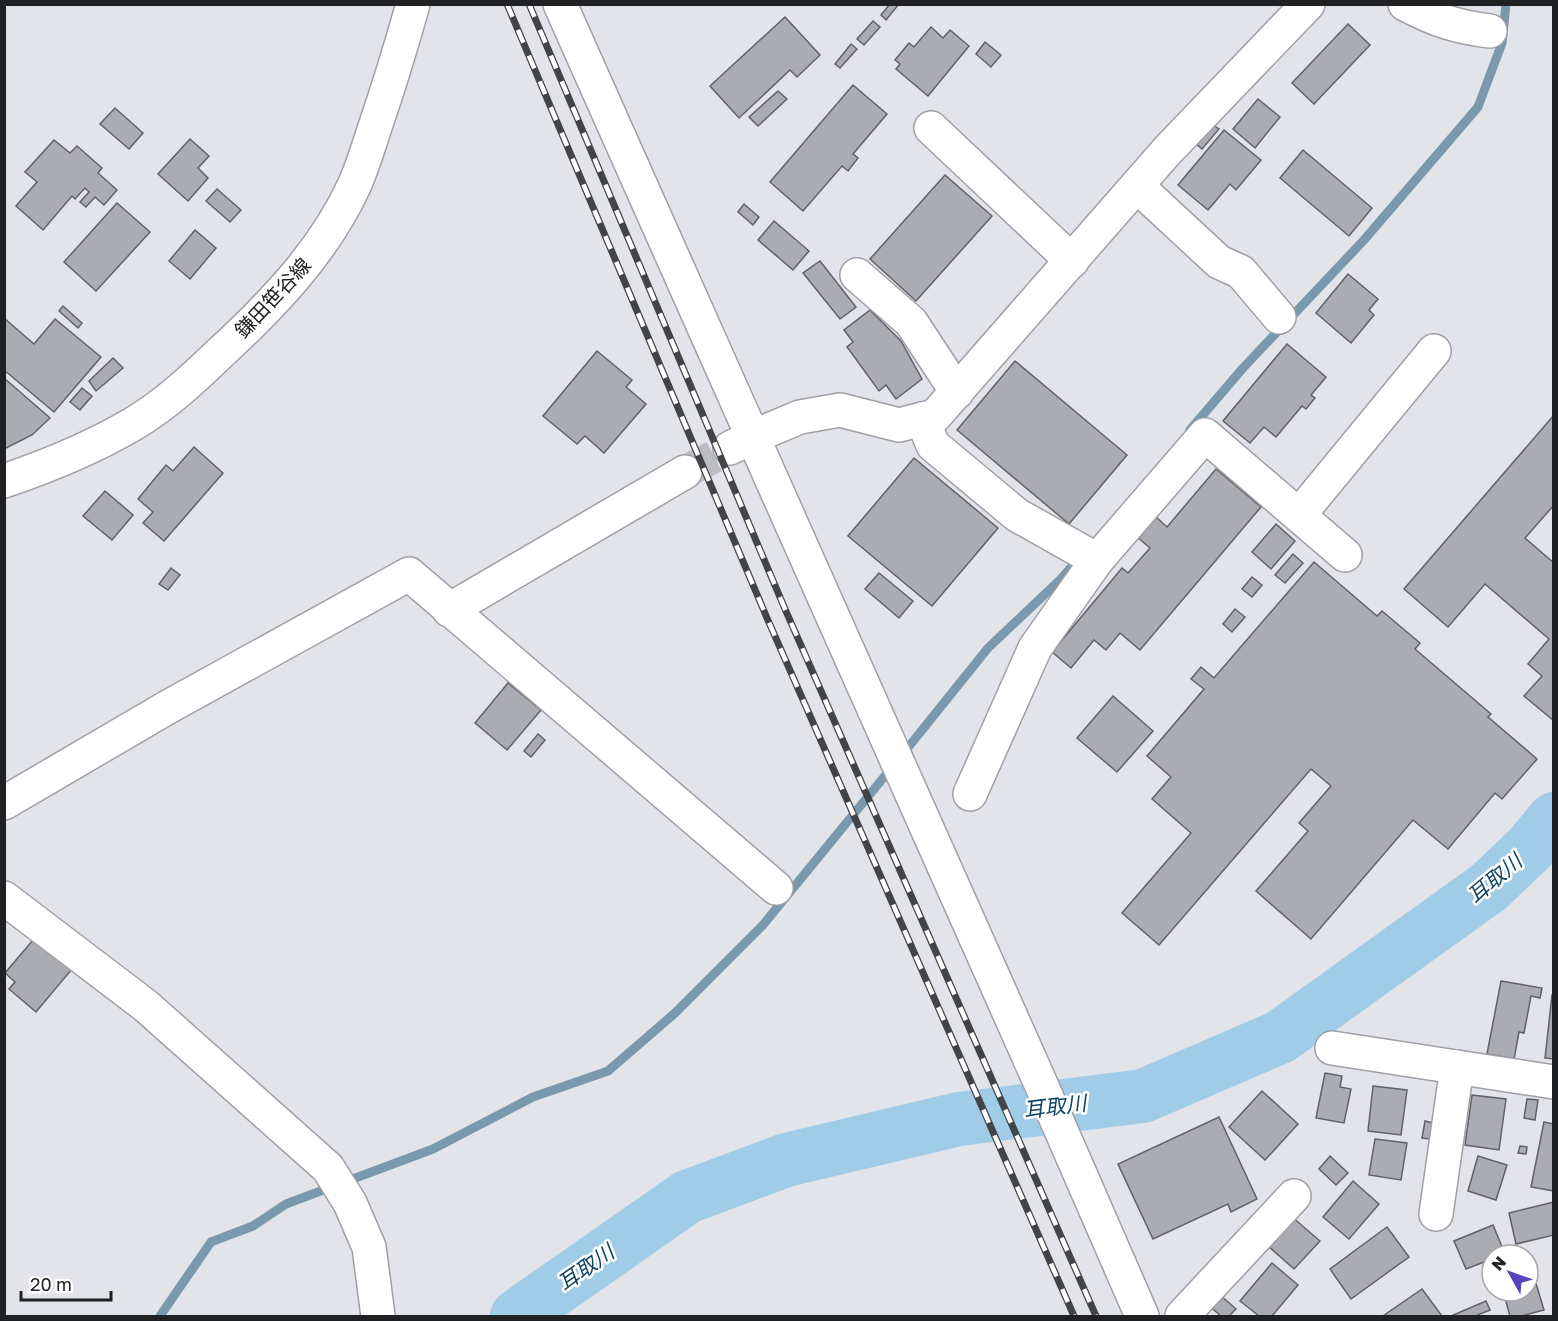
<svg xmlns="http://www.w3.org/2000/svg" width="1558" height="1321" font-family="'Golos Text','Noto Sans JP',sans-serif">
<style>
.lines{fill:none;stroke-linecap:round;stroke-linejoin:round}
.stream{stroke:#7a99ac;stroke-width:9}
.river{stroke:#a1cce7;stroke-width:54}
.building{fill:#abacb2;stroke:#616268;stroke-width:1.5}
.minor-tunnel{stroke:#bbbdc2;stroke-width:33;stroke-dasharray:33 16;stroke-linecap:butt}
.minor-casing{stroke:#9fa0a6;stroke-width:36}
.minor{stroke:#fff;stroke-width:33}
.rail-casing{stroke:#434447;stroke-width:7}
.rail{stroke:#fff;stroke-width:4.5;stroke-dasharray:14;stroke-linecap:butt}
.labels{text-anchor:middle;stroke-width:5;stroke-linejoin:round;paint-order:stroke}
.street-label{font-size:20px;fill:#202123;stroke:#fff}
.water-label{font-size:21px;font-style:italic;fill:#0f4560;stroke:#fff}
</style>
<rect width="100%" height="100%" fill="#e2e4ea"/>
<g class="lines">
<!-- stream -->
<g class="stream">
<polyline points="1190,430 1243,368 1364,240 1478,107 1502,43 1506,4"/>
<polyline points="902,755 988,648 1061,579 1081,556"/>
<polyline points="160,1316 211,1242 253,1226 286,1204 433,1149 533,1097 608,1071 675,1013 763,925 893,766"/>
</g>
<!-- river -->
<polyline class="river" points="517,1316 687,1197 786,1160 959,1119 1143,1096 1280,1037 1489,887 1530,848 1554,819"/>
</g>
<!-- building -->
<g class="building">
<polygon points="890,4 899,4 886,20 881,15"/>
<polygon points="785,17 820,55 797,77 790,70 739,118 710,86"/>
<polygon points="873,21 880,27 864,45 857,39"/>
<polygon points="1348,24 1370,45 1314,104 1292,83"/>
<polygon points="931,27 943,38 950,30 969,46 928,96 896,69 900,64 895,60 909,43 914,47"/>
<polygon points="985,42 1001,55 991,67 976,54"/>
<polygon points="851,44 857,49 840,68 835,64"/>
<polygon points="853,85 887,114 853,154 858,158 848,171 842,166 803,211 770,182"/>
<polygon points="778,91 787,99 758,126 749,117"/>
<polygon points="1258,99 1280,117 1255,148 1233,129"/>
<polygon points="115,108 143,133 129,149 100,124"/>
<polygon points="1213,125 1219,129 1202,149 1196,144"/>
<polygon points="1224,130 1261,160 1236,190 1230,184 1208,210 1178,185"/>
<polygon points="190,139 209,156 198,168 208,178 188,201 158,174"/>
<polygon points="54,140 70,153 77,146 102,168 98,173 117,190 104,205 95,197 86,207 80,202 89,192 85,188 75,199 72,196 43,230 16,206 37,182 25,172"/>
<polygon points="1303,150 1372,208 1349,236 1280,178"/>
<polygon points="945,175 992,216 916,301 870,259"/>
<polygon points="217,189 241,210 230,222 206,201"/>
<polygon points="117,203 150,232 96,291 64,262"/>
<polygon points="744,204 759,217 753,225 738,212"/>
<polygon points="774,221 809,251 793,270 758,240"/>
<polygon points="195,230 216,248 190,279 169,261"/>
<polygon points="820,261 856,307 840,319 803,273"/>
<polygon points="1348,274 1378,299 1369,310 1374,315 1351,343 1316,313"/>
<polygon points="63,306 82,323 78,328 59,311"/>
<polygon points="870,310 901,341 922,379 896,399 886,385 879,391 847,347 853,342 844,330"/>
<polygon points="4,318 34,344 55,319 101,357 54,412 4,370"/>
<polygon points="1287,344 1326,377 1311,395 1315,398 1306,409 1302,406 1276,437 1264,427 1250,443 1223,421"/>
<polygon points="597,351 632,380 626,387 646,404 604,453 585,436 577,444 543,416"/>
<polygon points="113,358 123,368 96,391 89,381"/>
<polygon points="1015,361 1127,455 1069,524 957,430"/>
<polygon points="4,378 50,418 32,435 4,449"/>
<polygon points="82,388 92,396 80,410 70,402"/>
<polygon points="1554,415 1554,505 1525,538 1554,563 1554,721 1524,696 1542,676 1528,664 1549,639 1485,584 1448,627 1404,589"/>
<polygon points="194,447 223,473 164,541 143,523 153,512 138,499 166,465 173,471"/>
<polygon points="914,458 998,528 932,606 848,536"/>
<polygon points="1216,469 1261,507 1140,650 1120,633 1106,650 1094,640 1071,668 1052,652 1122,568 1128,573 1150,548 1136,536 1154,515 1167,527"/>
<polygon points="105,491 133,515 112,540 83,516"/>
<polygon points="1276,524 1295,541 1271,569 1252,552"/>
<polygon points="1293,554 1303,563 1285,583 1275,575"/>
<polygon points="1314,562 1377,616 1382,611 1420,643 1415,649 1491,714 1488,717 1537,759 1502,799 1495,793 1448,849 1413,820 1311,939 1256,891 1308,831 1299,823 1331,786 1311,769 1159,945 1122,913 1191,833 1152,799 1171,777 1147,756 1204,689 1191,679 1201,667 1214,678"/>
<polygon points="171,568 180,575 168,590 159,584"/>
<polygon points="879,573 913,601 899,618 865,589"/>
<polygon points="1252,577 1262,585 1252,597 1242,589"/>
<polygon points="1235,609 1245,617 1232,632 1223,624"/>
<polygon points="508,683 541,710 507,750 475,723"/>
<polygon points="1113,696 1153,731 1117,772 1077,738"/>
<polygon points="538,734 545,740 531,757 524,751"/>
<polygon points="33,940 72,969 36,1012 9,989 15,982 5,973"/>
<polygon points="1501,981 1542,988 1540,998 1531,996 1524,1033 1519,1032 1514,1059 1487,1054"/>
<polygon points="1552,995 1554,995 1554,1059 1545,1058"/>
<polygon points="1325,1073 1342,1076 1340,1087 1351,1089 1344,1123 1316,1118"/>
<polygon points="1373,1086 1407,1090 1401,1135 1368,1131"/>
<polygon points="1262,1091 1298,1124 1265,1160 1229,1127"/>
<polygon points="1472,1095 1506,1099 1499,1150 1465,1145"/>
<polygon points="1527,1099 1538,1100 1535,1120 1524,1118"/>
<polygon points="1219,1117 1257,1199 1231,1212 1228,1204 1153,1239 1118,1164"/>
<polygon points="1425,1121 1434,1123 1430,1139 1422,1138"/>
<polygon points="1544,1122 1554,1124 1554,1191 1531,1187"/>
<polygon points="1375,1139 1407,1143 1401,1180 1369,1175"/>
<polygon points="1520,1146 1527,1147 1526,1154 1518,1153"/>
<polygon points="1330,1156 1348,1173 1336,1185 1319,1169"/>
<polygon points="1478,1156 1507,1165 1496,1200 1468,1191"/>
<polygon points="1353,1181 1379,1204 1349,1239 1323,1217"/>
<polygon points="1554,1202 1554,1235 1516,1244 1509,1213"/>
<polygon points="1292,1217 1320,1241 1294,1269 1267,1245"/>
<polygon points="1493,1225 1505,1254 1492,1255 1492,1259 1466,1269 1454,1241"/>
<polygon points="1387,1227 1409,1257 1351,1299 1330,1269"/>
<polygon points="1272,1263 1298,1285 1272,1316 1259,1316 1240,1301"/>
<polygon points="1535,1280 1544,1310 1521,1316 1510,1316 1503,1291 1528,1291 1528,1282"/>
<polygon points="1422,1289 1442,1316 1383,1316"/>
<polygon points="1219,1294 1236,1309 1229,1316 1221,1316 1209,1306"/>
<polygon points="1486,1301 1490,1310 1475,1316 1451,1316"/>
</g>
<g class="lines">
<!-- minor-tunnel -->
<polyline class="minor-tunnel" points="685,472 730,448"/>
<defs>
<g id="minor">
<polyline points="560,4 1040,1082 1142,1316"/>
<path d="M 1405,4 C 1435,20 1457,27 1490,31"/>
<polyline points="931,128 1072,261"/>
<polyline points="1137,186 1219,262 1241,272 1279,317"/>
<polyline points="857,275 911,322 957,392"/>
<polyline points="922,419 933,445 1017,515 1097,560"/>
<polyline points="730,448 752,437 800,417 840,410 899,425 935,416 1167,151 1308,4"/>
<path d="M 4,481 C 48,466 94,447 133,424 C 165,405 192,380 218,355 C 271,306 323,253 354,186 C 362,168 368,149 374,130 C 388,89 401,47 413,4"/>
<polyline points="1299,515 1434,351"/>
<polyline points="449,610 685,472"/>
<polyline points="970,794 1035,648 1097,560 1205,435 1345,555"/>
<polyline points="4,803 168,707 409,574 776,888"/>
<polyline points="4,898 146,1006 328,1168 350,1203 369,1247 378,1316"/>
<polyline points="1332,1048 1554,1082"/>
<polyline points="1436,1214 1457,1067"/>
<polyline points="1182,1316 1294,1196"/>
</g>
</defs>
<!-- minor casing -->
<use href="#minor" class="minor-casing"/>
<!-- minor -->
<use href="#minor" class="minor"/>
<defs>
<g id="rail">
<polyline points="507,4 767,618 1074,1316"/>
<polyline points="529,4 785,609 1096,1316"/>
</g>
</defs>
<!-- rail casing -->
<use href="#rail" class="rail-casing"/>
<!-- rail -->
<use href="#rail" class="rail"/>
</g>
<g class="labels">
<!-- street labels -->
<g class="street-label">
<text transform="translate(273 298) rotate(-47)" y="7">鎌田笹谷線</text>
</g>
<!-- water labels -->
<g class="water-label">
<text transform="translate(1495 879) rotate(-40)" y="7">耳取川</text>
<text transform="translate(1055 1107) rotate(-7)" y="7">耳取川</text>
<text transform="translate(586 1268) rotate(-35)" y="7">耳取川</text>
</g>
</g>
<!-- border -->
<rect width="1558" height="1321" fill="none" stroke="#202123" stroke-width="12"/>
<!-- north arrow -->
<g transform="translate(1510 1273) rotate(310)"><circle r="28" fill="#ffffff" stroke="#a6a6a7" stroke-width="1.5"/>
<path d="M0-4.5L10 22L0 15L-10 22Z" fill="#5645bd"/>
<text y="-9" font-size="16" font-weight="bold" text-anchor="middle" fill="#202123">N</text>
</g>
<!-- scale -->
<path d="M21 1291v9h90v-9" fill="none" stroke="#202123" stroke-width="3"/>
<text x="30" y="1291" font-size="18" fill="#202123" stroke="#ffffff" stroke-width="4.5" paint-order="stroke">20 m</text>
</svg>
